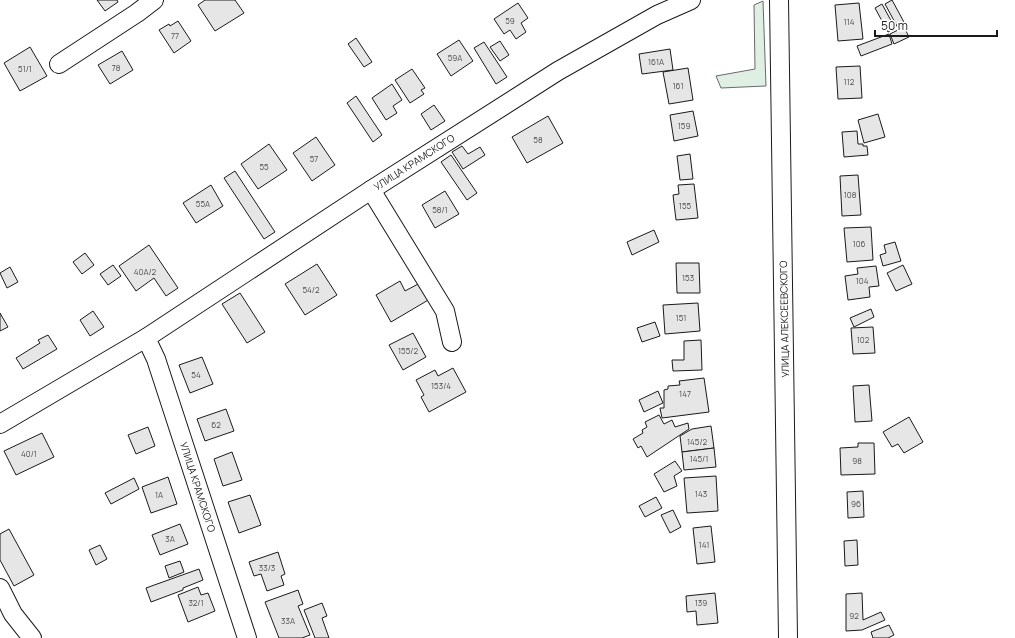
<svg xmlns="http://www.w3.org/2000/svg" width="1015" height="638" font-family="Manrope,sans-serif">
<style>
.green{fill:#e0efe3;stroke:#6a6a6a}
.building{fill:#e6e6e6;stroke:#1a1a1a}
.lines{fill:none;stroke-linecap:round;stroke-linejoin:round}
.minor-casing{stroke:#1a1a1a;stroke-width:20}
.minor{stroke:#fff;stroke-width:18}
.labels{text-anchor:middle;stroke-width:3;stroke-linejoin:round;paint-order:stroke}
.number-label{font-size:8px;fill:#4d4d4d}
.street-label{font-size:10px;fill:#1a1a1a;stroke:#fff}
</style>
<rect width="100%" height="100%" fill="#fff"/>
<!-- green -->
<polygon class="green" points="763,1 766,86 721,88 716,76 755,69 754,5"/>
<!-- building -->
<g class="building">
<polygon points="97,0 117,0 118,2 105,11"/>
<polygon points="205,0 235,0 244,13 215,31 198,5"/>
<polygon points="892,0 905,24 898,28 885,4"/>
<polygon points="518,3 528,18 521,23 526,32 516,39 510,30 504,34 494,19"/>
<polygon points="859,3 863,39 838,41 835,5"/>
<polygon points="882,4 895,28 888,32 875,8"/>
<polygon points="178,21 191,41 174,53 159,30 169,24 170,26"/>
<polygon points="904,27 909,37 894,44 890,34"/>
<polygon points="889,34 892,44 861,56 857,46"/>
<polygon points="356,38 372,62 364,67 348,44"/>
<polygon points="459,40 473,61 451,76 437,54"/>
<polygon points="500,41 509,55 500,61 490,47"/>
<polygon points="484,42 507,77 496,84 474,48"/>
<polygon points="30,47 47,76 20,91 4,63"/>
<polygon points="670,49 673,70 642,74 639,54"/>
<polygon points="122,51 133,70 110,84 98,65"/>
<polygon points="860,66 862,98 838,99 836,67"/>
<polygon points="688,68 693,100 669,104 663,72"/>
<polygon points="412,69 425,88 421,90 424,94 410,103 395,80"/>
<polygon points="392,84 402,100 393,106 397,113 386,120 372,98"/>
<polygon points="356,96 382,135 373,142 347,103"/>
<polygon points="434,105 445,121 431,130 421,114"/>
<polygon points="693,111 698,136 674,141 670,115"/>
<polygon points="878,114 885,137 864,143 858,120"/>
<polygon points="548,116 563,143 527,163 512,137"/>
<polygon points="857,131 858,144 863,144 863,146 867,146 868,155 844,157 842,132"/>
<polygon points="316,137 335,165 312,181 293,153"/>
<polygon points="269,144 287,170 258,189 241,164"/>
<polygon points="462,146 468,154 480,147 485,155 463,169 452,152"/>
<polygon points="690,154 693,179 680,180 677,156"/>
<polygon points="451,155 477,193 467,200 441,162"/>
<polygon points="235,171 275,232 264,239 224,178"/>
<polygon points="858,175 861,215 842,216 840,176"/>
<polygon points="694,184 698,218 676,220 673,195 679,194 678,185"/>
<polygon points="211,185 223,206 196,223 183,203"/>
<polygon points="445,191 459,214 435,228 422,205"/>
<polygon points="871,227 873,260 847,262 844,228"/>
<polygon points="654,230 659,242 632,255 627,242"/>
<polygon points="895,242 901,261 883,266 880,255 886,253 884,245"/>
<polygon points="149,245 178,288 166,296 154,278 136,291 119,266"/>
<polygon points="85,253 94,265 82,274 73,262"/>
<polygon points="676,263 699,263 700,293 677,293"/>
<polygon points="317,264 337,295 305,315 285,284"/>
<polygon points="113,265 121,276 108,285 100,274"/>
<polygon points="903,265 912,284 896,291 887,273"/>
<polygon points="876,266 879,286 869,287 870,297 848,300 845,276 858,274 857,268"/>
<polygon points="10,267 18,282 7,288 0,273"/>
<polygon points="400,281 405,291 420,283 430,299 391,322 376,295"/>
<polygon points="240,293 265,332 247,343 222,304"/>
<polygon points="698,303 700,331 665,334 663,305"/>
<polygon points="871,309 874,317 854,327 850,318"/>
<polygon points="93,311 104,327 90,336 80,320"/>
<polygon points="0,313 8,327 0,331"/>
<polygon points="655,322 660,336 642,342 637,328"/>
<polygon points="873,327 875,353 853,354 851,328"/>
<polygon points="413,333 426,357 403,370 389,345"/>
<polygon points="48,335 57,349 23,369 16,358 40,343 38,340"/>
<polygon points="701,340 702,370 673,371 672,360 684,360 684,341"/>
<polygon points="202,357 213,384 190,393 179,365"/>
<polygon points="453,368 466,392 429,412 421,397 424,395 416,380 435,370 438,376"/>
<polygon points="704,378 709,412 662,418 660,408 664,408 664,390 668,389 668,386 680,385 679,381"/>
<polygon points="869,385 872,421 855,422 853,386"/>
<polygon points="658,391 663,403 644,412 639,400"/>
<polygon points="226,409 234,431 205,441 197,419"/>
<polygon points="659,415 664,424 672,420 675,427 688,423 689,429 647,457 641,446 638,448 633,439 643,433 642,430 647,427 645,422"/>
<polygon points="909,417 923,442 904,453 898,444 892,447 883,432"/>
<polygon points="711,426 714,448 682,452 680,436 692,429"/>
<polygon points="148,427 155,446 136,454 128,435"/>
<polygon points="42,433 54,457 16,475 4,451"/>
<polygon points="858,443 874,443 875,474 841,475 840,448 858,447"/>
<polygon points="714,448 716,467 684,470 682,452"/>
<polygon points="232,452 242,480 223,486 214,459"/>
<polygon points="675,461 682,471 674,476 677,486 664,492 654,474"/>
<polygon points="716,476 718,511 687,513 684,478"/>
<polygon points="168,477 177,504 151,513 142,487"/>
<polygon points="134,478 139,489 111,504 105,493"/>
<polygon points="863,491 864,517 848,518 847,492"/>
<polygon points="250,495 261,525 239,533 228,502"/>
<polygon points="656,497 662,508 645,517 639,506"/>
<polygon points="673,510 681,527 670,533 661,515"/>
<polygon points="180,524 188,544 160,555 152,535"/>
<polygon points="711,526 715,562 697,564 693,528"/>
<polygon points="9,529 34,575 14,586 0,560 0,534"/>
<polygon points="857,540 858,565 845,566 844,541"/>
<polygon points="100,545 107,559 96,565 89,550"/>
<polygon points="278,552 285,574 281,576 284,585 267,591 261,574 254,576 249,562"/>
<polygon points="180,561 184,572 169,578 165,566"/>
<polygon points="199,569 203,580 183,588 183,590 151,602 146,588"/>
<polygon points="198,587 201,595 208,593 215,611 188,622 178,595"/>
<polygon points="298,590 303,604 298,606 310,635 302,638 279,638 265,602"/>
<polygon points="715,593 718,623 697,625 696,611 687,612 686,596"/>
<polygon points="862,593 863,620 881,612 885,620 862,630 846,631 846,594"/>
<polygon points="322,603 327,616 322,618 329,638 315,638 304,610"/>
<polygon points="889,625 894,635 888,638 873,638 871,632"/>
</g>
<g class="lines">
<defs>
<g id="minor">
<polyline points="779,0 788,638"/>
<polyline points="59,64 137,13 154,0"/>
<polyline points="371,190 445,311 452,342"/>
<polyline points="146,338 156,359 247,638"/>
<polyline points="0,424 146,338 371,190 558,71 657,15 691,0"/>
<polyline points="0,588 13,614 32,638"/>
</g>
</defs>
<!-- minor casing -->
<use href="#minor" class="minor-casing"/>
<!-- minor -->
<use href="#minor" class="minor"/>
</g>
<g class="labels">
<!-- number labels -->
<g class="number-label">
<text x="510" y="24">59</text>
<text x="849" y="25">114</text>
<text x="175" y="39">77</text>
<text x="455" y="61">59А</text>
<text x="656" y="65">161А</text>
<text x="116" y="71">78</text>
<text x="25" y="72">51/1</text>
<text x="849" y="85">112</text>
<text x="678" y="89">161</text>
<text x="684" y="129">159</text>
<text x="538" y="143">58</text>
<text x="314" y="162">57</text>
<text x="264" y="170">55</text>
<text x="850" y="198">108</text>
<text x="203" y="207">55А</text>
<text x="685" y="209">155</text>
<text x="440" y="213">58/1</text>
<text x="859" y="247">106</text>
<text x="145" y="275">40А/2</text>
<text x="688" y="281">153</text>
<text x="862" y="284">104</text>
<text x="311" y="293">54/2</text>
<text x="681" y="321">151</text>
<text x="863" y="343">102</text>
<text x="408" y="354">155/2</text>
<text x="196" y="378">54</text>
<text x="441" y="389">153/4</text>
<text x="685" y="397">147</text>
<text x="216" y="428">62</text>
<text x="697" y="445">145/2</text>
<text x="29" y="457">40/1</text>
<text x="699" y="462">145/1</text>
<text x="857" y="464">98</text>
<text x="701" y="497">143</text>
<text x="159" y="498">1А</text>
<text x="856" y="507">96</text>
<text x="170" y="542">3А</text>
<text x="704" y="548">141</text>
<text x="267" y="571">33/3</text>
<text x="196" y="606">32/1</text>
<text x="701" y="606">139</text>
<text x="854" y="619">92</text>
<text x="288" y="624">33А</text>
</g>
<!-- street labels -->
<g class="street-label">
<text transform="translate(414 162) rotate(-33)" y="4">УЛИЦА КРАМСКОГО</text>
<text transform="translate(784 319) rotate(-91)" y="4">УЛИЦА АЛЕКСЕЕВСКОГО</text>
<text transform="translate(198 487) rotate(72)" y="4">УЛИЦА КРАМСКОГО</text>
</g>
</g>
<!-- scale -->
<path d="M875 30v6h122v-6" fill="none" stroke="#1a1a1a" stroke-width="2"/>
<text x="881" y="30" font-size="12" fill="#1a1a1a" stroke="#ffffff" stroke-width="3" paint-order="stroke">50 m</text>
</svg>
